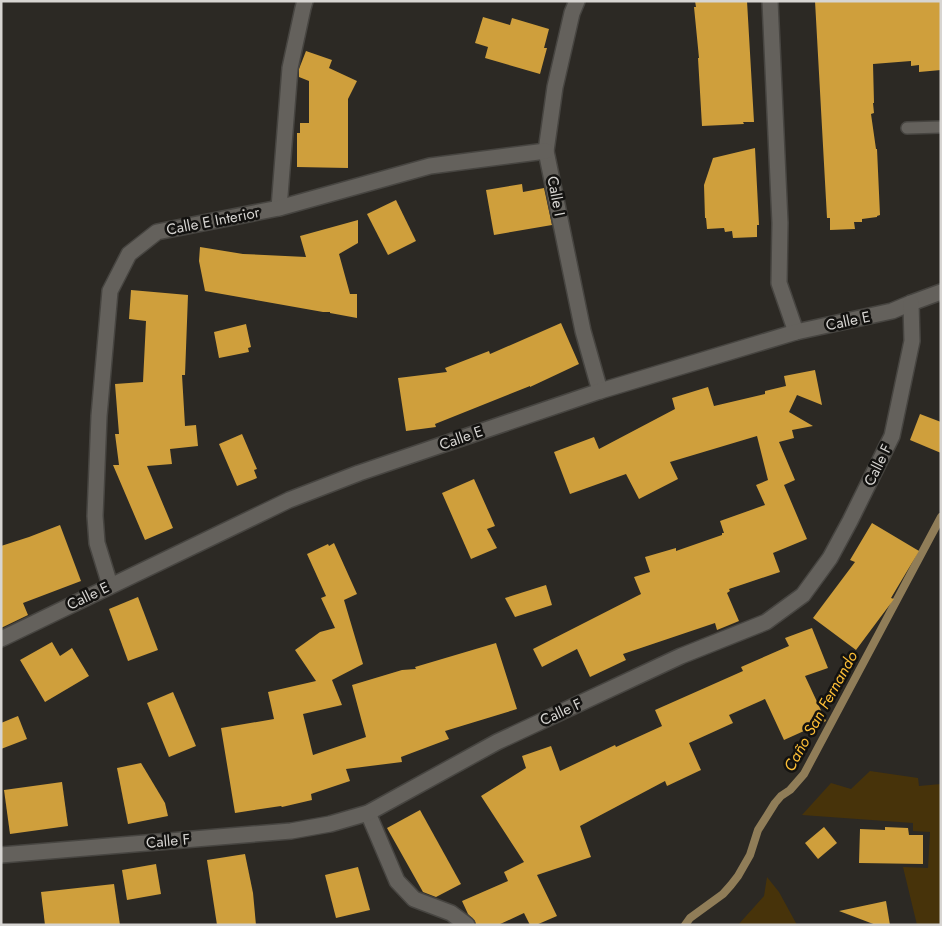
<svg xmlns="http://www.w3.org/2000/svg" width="942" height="926" font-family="Jost,sans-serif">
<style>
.green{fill:#47330a}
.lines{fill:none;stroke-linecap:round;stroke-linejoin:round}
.stream{stroke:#907d58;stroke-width:8}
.building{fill:#cf9f3c}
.lane-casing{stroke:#474541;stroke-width:14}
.street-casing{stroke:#474541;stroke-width:18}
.lane{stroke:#64615c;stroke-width:11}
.street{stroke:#64615c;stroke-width:15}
.labels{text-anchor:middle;stroke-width:5;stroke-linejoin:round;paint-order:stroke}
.street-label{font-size:15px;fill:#d7d5d2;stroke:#131210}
.water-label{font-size:16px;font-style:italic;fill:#fbbd36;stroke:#131210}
</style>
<rect width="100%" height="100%" fill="#2c2924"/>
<!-- green -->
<g class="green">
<polygon points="870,771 918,778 919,786 941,784 941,925 917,925 903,867 928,868 930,832 913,831 913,823 802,815 831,783 851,789"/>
<polygon points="767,877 779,892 797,925 738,925 764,896"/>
</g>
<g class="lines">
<!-- stream -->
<polyline class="stream" points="685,925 690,918 723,894 731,885 738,876 750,855 758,830 775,803 781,796 790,790 804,774 941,517"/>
</g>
<!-- building -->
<g class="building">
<polygon points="695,1 747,1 754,122 743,122 744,124 702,126 698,58 699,58 694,7 696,7"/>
<polygon points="815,1 941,1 941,70 919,72 919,65 911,66 911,61 873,64 874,103 873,103 874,113 871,114 876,149 877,149 880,215 877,216 877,217 862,219 862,222 854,222 855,229 830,230 830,218 827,218"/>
<polygon points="483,17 510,25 512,18 549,29 544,48 547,48 540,74 485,58 488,47 475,43"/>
<polygon points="306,51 332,60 329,68 357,81 348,99 348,168 297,167 297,133 300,133 300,123 309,123 309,81 299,77 299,69"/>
<polygon points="755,148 759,225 757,225 757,237 733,238 732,231 725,232 724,228 707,229 706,218 705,218 704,185 713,158"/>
<polygon points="522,184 523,192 544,188 552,225 494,235 486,190"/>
<polygon points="396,200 416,241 388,255 367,214"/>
<polygon points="358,220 358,243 339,254 350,294 357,294 357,318 330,313 330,312 323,312 205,291 199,261 200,247 243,254 306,257 300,236"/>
<polygon points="131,290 188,295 185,375 182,375 185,426 196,425 198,446 170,449 172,464 147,466 173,528 145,540 113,465 119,465 115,434 119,434 115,384 143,382 146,321 129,319"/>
<polygon points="561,323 579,364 530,387 530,386 435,424 436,427 406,431 398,378 447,372 445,368 489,351 490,354"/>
<polygon points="246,324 251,347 248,348 249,352 219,358 214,332"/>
<polygon points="815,370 822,405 797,395 789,412 813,426 792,430 794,438 779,442 795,480 784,485 807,539 773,553 780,572 729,589 730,591 727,593 739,621 717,630 715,623 623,654 626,660 590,677 577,649 542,667 533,649 641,594 634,577 650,572 645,557 676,548 676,551 722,535 722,533 724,533 720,521 765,505 756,485 768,480 757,436 670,462 678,479 639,499 626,474 570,494 554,452 594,437 599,449 675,409 672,398 708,387 714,406 765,394 765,391 786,386 784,376"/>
<polygon points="920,414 941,422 941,453 910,440"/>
<polygon points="242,434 257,469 254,470 257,478 237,486 219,444"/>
<polygon points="474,479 495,526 487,529 497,548 471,559 442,493"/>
<polygon points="872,523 919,551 891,598 894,599 856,650 813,618 855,562 850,560"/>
<polygon points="60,525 81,581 23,603 28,615 1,628 1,546 29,537"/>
<polygon points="334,543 357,594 344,600 363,664 332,680 342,705 303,714 313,755 366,737 352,685 402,670 416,669 415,667 496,643 517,709 445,731 449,739 401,757 402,762 346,769 350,781 311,794 312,800 282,807 281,806 235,813 221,728 274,719 268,692 316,681 295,650 320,632 335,628 321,598 326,596 307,554 328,544 329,546"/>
<polygon points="546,585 552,605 515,617 505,598"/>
<polygon points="138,597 158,650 128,661 109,609"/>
<polygon points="812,628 828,668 805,676 826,721 784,740 765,699 729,715 733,723 689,743 701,770 667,786 665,781 580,826 591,857 537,875 557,916 536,925 530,925 524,913 498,925 476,925 475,921 468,914 462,901 508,881 504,872 524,862 481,796 526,768 522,756 551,746 560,771 615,745 616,747 662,726 655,710 743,671 741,667 789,646 785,638"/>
<polygon points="52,642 60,656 72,648 89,676 45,702 20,660"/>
<polygon points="173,692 196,746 169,757 147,703"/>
<polygon points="18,716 27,739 1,749 1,723"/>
<polygon points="141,763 165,803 168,816 128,824 117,768"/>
<polygon points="62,782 68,826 10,834 4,790"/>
<polygon points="420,810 461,884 436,897 423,892 387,828"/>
<polygon points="824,827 837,843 818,859 805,843"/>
<polygon points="885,827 908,828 909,835 923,835 923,864 859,863 860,829 885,830"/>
<polygon points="245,854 253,893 256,925 217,925 207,860"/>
<polygon points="156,864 161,894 127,900 122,870"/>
<polygon points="358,867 370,910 336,918 325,875"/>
<polygon points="114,884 120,925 45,925 41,892"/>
<polygon points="886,901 890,925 876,925 839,911"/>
</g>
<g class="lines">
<defs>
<polyline id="lane" points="907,128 941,127"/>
<g id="street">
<polyline points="577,1 572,13 555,87 546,151 583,331 600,391"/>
<polyline points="770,1 780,223 779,283 796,332"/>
<polyline points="279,208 290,68 303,8 305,1"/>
<polyline points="110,585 97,543 95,516 99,416 110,291 129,254 157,232 279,208 430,166 546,151"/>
<polyline points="1,639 289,500 359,473 600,391 796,332 892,311 911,303 941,292"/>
<polyline points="368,813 397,881 414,899 451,913 467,925"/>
<polyline points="1,855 291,831 330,824 368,813 497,742 681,656 766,622 803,595 830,558 850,521 892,436 912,341 911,303"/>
</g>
</defs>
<!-- lane casing -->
<use href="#lane" class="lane-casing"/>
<!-- street casing -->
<use href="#street" class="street-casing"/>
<!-- lane -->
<use href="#lane" class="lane"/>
<!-- street -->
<use href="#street" class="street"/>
</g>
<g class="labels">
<!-- street labels -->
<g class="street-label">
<text transform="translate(556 196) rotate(79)" y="5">Calle I</text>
<text transform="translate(213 221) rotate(-11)" y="5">Calle E Interior</text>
<text transform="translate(848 321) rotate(-12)" y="5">Calle E</text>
<text transform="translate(461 438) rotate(-19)" y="5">Calle E</text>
<text transform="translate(878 465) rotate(-64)" y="5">Calle F</text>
<text transform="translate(88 596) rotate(-26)" y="5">Calle E</text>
<text transform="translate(561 712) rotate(-25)" y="5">Calle F</text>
<text transform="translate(168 841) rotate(-5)" y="5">Calle F</text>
</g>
<!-- water labels -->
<g class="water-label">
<text transform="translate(820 711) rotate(-61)" y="6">Caño San Fernando</text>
</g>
</g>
<!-- border -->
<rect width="942" height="926" fill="none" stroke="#d7d5d2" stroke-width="5"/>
</svg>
